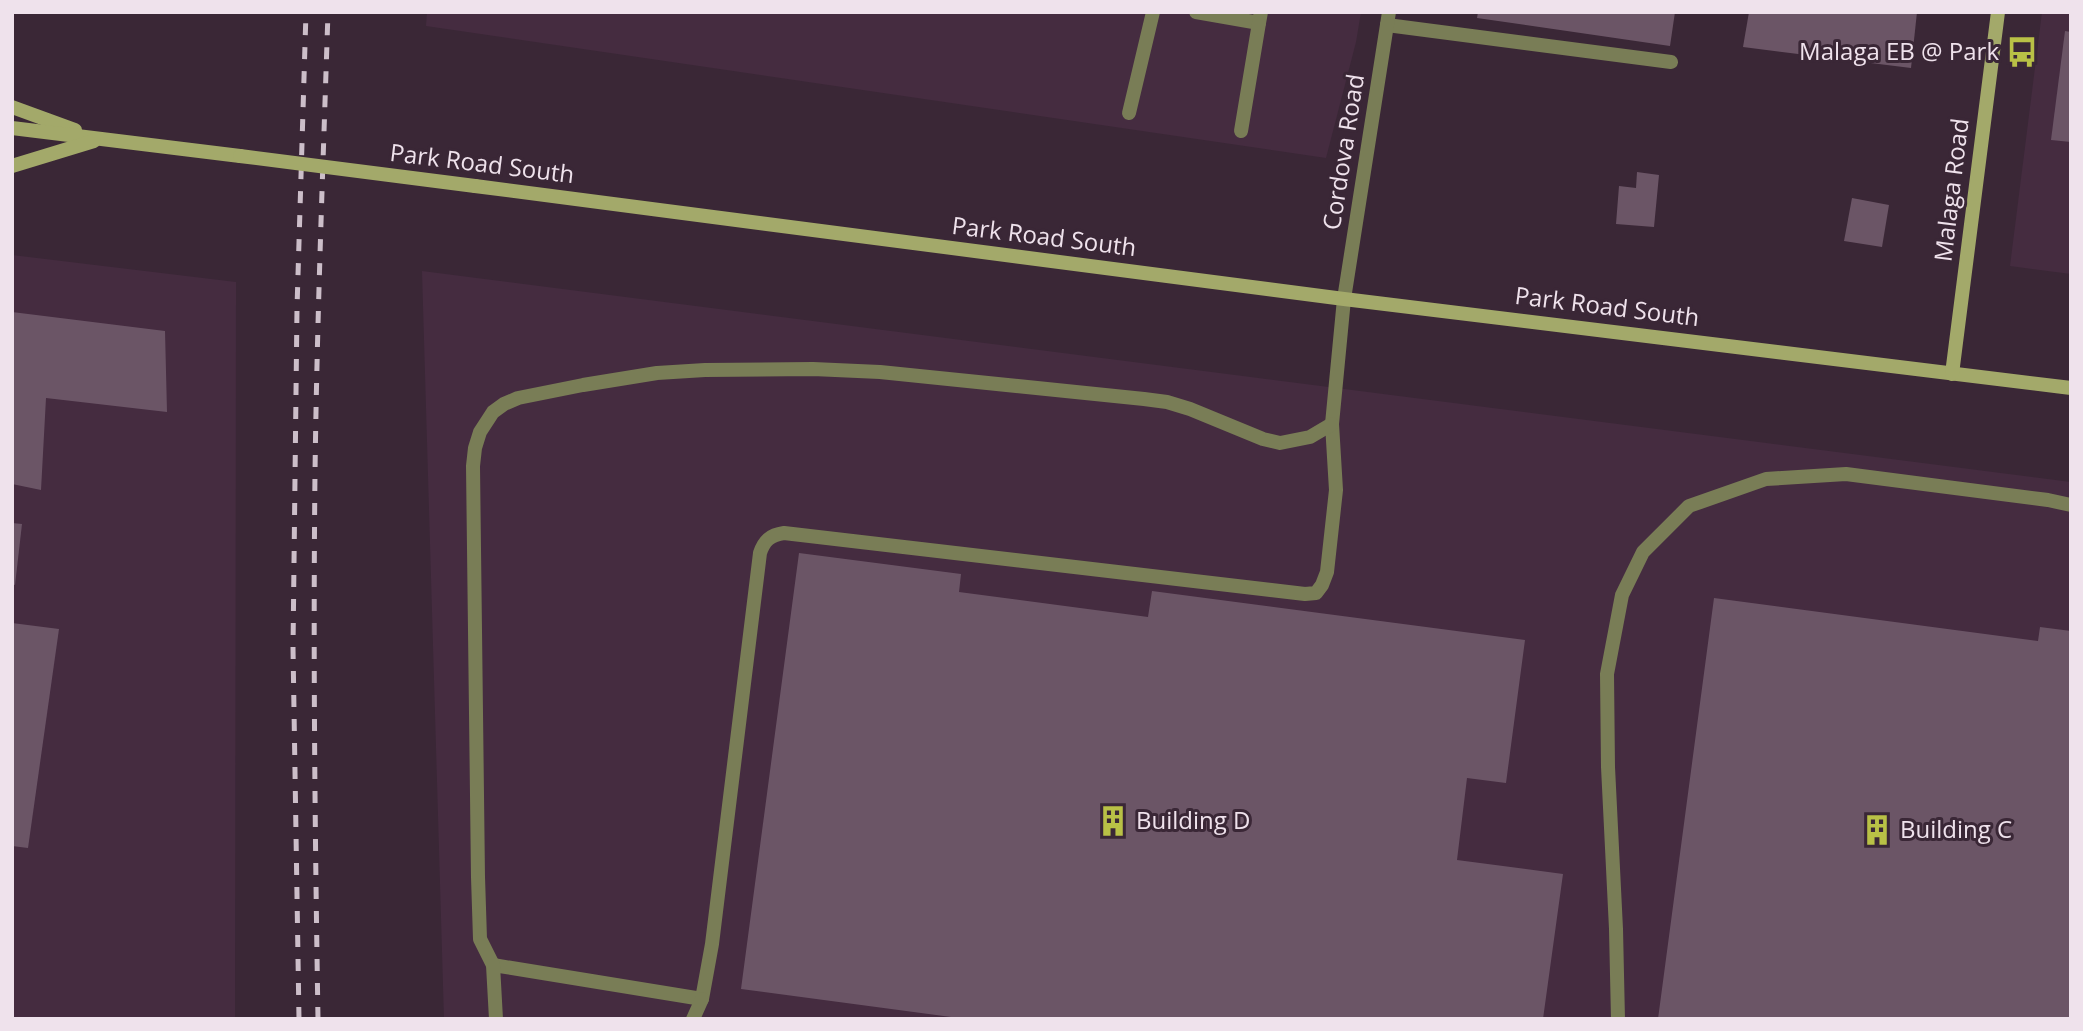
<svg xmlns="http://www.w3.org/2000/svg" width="2083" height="1031" font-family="'Open Sans',sans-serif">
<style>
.built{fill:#452c40}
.building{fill:#6b5566}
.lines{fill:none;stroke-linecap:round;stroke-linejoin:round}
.lane{stroke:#797d56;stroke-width:14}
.street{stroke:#797d56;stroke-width:14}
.secondary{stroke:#a3a96a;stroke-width:14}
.rail{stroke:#ccbec9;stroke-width:5;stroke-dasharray:12 12;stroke-linecap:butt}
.secondary-bridge{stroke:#a3a96a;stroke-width:14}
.labels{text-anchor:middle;stroke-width:6;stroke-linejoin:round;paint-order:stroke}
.poi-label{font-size:24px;fill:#efe2ec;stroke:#3a2736;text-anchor:start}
.street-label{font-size:24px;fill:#efe2ec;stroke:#3a2736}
</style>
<rect width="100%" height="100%" fill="#3a2736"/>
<!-- built -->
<g class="built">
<polygon points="427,12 1361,12 1356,42 1326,158 426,26"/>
<polygon points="2042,12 2071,12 2071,274 2010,266"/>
<polygon points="12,255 236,282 235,1019 12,1019"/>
<polygon points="422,271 2071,482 2071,1019 444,1019"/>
</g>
<!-- building -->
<g class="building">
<polygon points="1478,12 1675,12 1670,46 1477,18"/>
<polygon points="1749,12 1917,12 1911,68 1743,47"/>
<polygon points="2065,31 2071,32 2071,142 2051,140"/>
<polygon points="1637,172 1659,175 1654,227 1616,224 1619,186 1636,188"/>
<polygon points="1852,198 1889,205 1882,247 1844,241"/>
<polygon points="12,312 165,331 167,412 46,398 41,490 12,484"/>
<polygon points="12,523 22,524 15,585 12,584"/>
<polygon points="799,553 961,574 959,592 1148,617 1152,591 1525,640 1506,783 1467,778 1457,860 1563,874 1543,1019 966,1019 741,989"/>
<polygon points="1714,598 2038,641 2040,627 2071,631 2071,1019 1658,1019"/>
<polygon points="12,623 59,629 28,848 12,846"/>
</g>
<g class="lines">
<!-- lane -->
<g class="lane">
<polyline points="1196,12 1259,23 1261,12"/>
<polyline points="1387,25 1671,62"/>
<polyline points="1129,113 1153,12"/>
<polyline points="1241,131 1259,23"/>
<path d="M 493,965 L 702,999 L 712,944 L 760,553 C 764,541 770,535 784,533 L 1305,594 L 1316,593 L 1322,585 L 1327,572 L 1336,490 L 1332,424 L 1344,299"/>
<polyline points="496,1019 493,965 480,939 478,877 473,466 475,448 480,432 493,412 504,404 518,398 583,385 657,373 705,370 813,369 880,372 1144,399 1167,402 1190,409 1263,439 1280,443 1310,437 1332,424"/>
<polyline points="693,1019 702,999"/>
<polyline points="1618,1019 1616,929 1608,767 1607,674 1622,595 1643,552 1689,506 1766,479 1846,474 2048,500 2071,505"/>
</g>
<!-- street -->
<polyline class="street" points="1344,299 1389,12"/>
<!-- secondary -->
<g class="secondary">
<polyline points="12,107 75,130"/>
<polyline points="12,128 240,156"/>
<polyline points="12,166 94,141"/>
<polyline points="475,186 1344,299 2071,388"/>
<polyline points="1952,374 1998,12"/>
</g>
<!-- rail -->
<g class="rail">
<polyline points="299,1019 293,648 297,308 306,12"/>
<path d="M 318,1019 C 315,837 313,655 315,473 C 317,319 323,166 328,12"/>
</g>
<!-- secondary-bridge -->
<polyline class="secondary-bridge" points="240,156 475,186"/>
</g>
<!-- icons -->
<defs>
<symbol id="bus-bare" viewBox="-9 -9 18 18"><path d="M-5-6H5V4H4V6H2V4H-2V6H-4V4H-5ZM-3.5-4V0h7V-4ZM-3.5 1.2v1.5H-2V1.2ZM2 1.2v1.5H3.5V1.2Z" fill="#b9c146" stroke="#3a2736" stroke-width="2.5" paint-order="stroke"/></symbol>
<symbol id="building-bare" viewBox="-9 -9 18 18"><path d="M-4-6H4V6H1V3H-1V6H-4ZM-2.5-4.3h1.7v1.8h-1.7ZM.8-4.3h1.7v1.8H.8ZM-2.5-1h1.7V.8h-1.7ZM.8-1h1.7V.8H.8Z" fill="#b9c146" stroke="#3a2736" stroke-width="2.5" paint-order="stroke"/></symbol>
</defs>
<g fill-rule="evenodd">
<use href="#bus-bare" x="2000" y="30" width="44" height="44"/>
<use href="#building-bare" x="1091" y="799" width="44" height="44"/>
<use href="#building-bare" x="1855" y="808" width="44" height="44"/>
</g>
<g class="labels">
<!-- poi labels -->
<g class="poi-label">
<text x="1999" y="60" text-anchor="end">Malaga EB @ Park</text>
<text x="1136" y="829">Building D</text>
<text x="1900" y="838">Building C</text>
</g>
<!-- street labels -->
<g class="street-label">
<text transform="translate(1344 152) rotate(-81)" y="8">Cordova Road</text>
<text transform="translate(482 164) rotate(7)" y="8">Park Road South</text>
<text transform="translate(1952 190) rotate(-83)" y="8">Malaga Road</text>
<text transform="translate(1044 237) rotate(7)" y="8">Park Road South</text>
<text transform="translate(1607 307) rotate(7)" y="8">Park Road South</text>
</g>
</g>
<!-- border -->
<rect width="2083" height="1031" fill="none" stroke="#efe2ec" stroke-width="28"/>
</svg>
